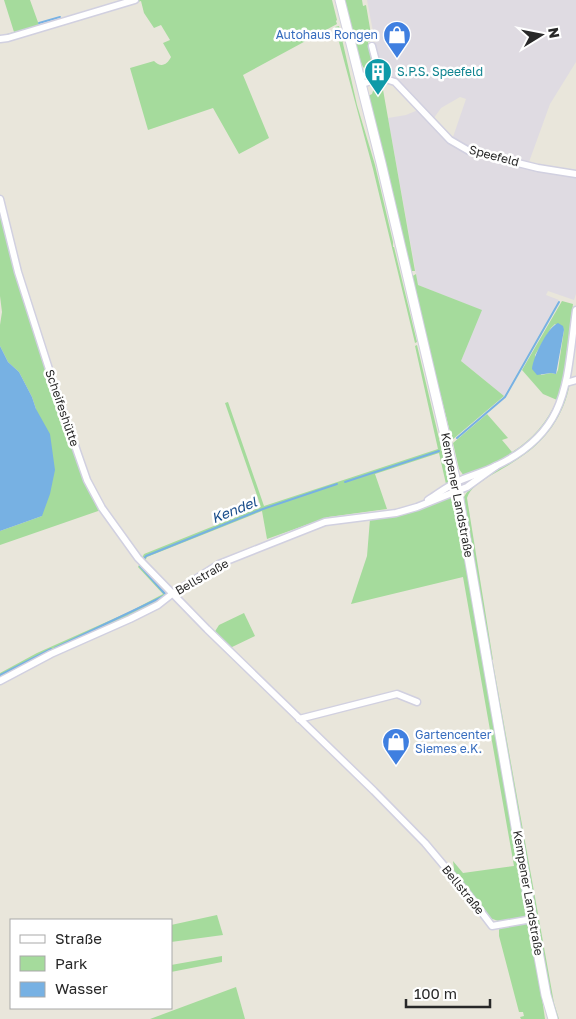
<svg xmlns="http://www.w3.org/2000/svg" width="576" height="1019" font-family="'Golos Text',sans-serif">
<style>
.industrial{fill:#dfdbe2}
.green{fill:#a5db9c;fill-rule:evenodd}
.water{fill:#77b1e3}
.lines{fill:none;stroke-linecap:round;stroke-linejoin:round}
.stream{stroke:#77b1e3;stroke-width:2}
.street-casing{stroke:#d1d0e0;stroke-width:9}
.secondary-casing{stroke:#d1d0e0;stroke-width:11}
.street{stroke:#fff;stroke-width:6}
.secondary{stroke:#fff;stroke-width:9}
.labels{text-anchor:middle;stroke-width:5;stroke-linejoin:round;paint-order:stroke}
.shop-label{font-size:12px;fill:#366cbe;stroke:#fff;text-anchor:end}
.culture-label{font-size:12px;fill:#0d838f;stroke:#fff;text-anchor:start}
.street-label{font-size:12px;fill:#282828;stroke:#fff}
.water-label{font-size:14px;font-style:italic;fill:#194d8b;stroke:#fff}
</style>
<rect width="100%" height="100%" fill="#e9e6db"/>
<!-- industrial -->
<g class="industrial">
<polygon points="367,0 576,0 576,62 550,104 529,162 482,152 465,146 453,137 466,99 460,97 441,108 434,118 402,84 393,77 384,73 376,47"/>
<polygon points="418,110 448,141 469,155 483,159 576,178 576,294 574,300 548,291 546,295 559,300 504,396 461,361 481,310 418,285 388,118 406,115"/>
</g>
<!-- green -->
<g class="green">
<path d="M 4,0 L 30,0 L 39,25 L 124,0 L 332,0 L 337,20 L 336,21 L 337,24 L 243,75 L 269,138 L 239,154 L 213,108 L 148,130 L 130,68 L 154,61 C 161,68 167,65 171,57 L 163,43 L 170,40 L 161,25 L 154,28 L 144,13 L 141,1 L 0,42 L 0,36 L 14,32 Z"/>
<polygon points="344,0 362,0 363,6 366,5 372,40 368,42 374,65 374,69 370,69 368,71 363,67 360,60"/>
<polygon points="339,26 357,105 375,165 393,242 393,247 394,247 417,342 415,343 373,169 335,27"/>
<polygon points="382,83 382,84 415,271 411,271 368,96 372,94 375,85"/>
<polygon points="0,206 54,393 101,510 0,545 0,531 42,516 36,409 32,397 19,372 8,362 0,346 0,325 2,312 0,296"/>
<polygon points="416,274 418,285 482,310 461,361 504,396 452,440 411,277"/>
<path d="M 562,301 L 573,304 L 563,381 L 555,410 L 539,433 L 514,454 L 475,474 L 464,476 L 459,469 L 453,443 L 487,414 L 508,438 L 502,440 L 512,452 C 533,439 547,422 557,400 L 543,394 L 522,370 ZM 555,324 L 564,330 L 558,370 L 556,374 L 551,373 L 541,375 L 535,355 L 551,328 Z"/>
<polygon points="417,345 449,481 446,484 439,453 375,474 387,509 328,517 267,539 262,511 147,557 144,563 141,560 144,554 261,507 225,403 228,402 264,506 438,449 415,346"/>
<path d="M 569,383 L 570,383 C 564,416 546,441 518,459 C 508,466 498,471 488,477 C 480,483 470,488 467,498 L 493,660 L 489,658 L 464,497 C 469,487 479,482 487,476 C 497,469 507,464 517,458 C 544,441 563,414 569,383 Z"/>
<polygon points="449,497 454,500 456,504 528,916 523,918 501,922 487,917 455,877 453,861 463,873 514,866 463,577 351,604 367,556 370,519 409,513"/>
<path d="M 140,563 L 167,592 L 168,596 C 113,625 55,648 0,677 L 0,673 L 37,653 L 131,611 L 163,594 L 138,567 Z"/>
<polygon points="244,613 255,636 230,648 214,633 219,625"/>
<polygon points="493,663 554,1003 559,1019 555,1019 551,1006 491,666"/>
<polygon points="217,915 223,935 171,942 171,925"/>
<polygon points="524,923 529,924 532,928 545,1019 521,1019 520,1017 524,1016 523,1012 519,1012 499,936 499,930 500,927"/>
<polygon points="222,956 222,962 171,972 171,965"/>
<polygon points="236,987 245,1019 150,1019"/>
</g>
<!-- water -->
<g class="water">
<path d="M 558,323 L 563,326 L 564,330 L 556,374 L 551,373 L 537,375 L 532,369 C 533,357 547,328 558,323 Z"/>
<polygon points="0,346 8,362 19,372 32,397 36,409 50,434 55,470 50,494 42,516 0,531"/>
</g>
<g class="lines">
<!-- stream -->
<g class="stream">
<polyline points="39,23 60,17"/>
<polyline points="457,438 505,397 559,302"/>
<polyline points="345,482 439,451"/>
<polyline points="143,560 146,556 260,510 337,484"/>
<polyline points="55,648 166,595 140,566 141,565"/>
<polyline points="0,675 51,649"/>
</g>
<defs>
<g id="street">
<polyline points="0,39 8,38 135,0"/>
<polyline points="372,46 378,69 378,77"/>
<polyline points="359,76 373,75 395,82 450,140 469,151 538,168 576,174"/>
<polyline points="361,84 375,80 378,77"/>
<polyline points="0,199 18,272 56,391 87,480 102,508 138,558 207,629 374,791 425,843 467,893 492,926 532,919"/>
<polyline points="566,383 576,380"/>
<path d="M 428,500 C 439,493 449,485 461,480 C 472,475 485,472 496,466 C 570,431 566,382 576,310"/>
<polyline points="0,681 51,654 130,619 158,605 172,594 219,564 325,522 396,513 417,507 467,487 496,466"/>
<polyline points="299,719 397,694 417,702"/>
</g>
<polyline id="secondary" points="340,0 381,163 456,482 532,919 546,995 553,1019"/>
</defs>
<!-- street casing -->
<use href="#street" class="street-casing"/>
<!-- secondary casing -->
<use href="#secondary" class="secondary-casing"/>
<!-- street -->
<use href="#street" class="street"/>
<!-- secondary -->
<use href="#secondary" class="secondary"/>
</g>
<!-- icons -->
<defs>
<symbol id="shop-pin" viewBox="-11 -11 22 30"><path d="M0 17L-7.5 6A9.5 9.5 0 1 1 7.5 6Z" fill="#3f7fe0" stroke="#fff"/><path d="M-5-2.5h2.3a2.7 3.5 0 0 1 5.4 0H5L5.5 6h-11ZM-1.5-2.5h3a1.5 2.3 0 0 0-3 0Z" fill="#fff"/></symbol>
<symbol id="building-pin" viewBox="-11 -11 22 30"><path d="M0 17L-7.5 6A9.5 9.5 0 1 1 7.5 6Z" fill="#0f9aa8" stroke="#fff"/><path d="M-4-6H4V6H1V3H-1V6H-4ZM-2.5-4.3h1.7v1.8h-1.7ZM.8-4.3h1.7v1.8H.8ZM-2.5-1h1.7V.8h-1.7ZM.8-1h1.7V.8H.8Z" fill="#fff"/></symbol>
</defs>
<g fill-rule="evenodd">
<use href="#shop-pin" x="381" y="19" width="32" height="43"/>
<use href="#building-pin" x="362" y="56" width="32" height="43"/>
<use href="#shop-pin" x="380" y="726" width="32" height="43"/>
</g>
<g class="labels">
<!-- shop labels -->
<g class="shop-label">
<text x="378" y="39">Autohaus Rongen</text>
<text x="415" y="739" text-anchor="start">Gartencenter<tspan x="415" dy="14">Siemes e.K.</tspan></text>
</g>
<!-- culture labels -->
<g class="culture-label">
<text x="397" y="76">S.P.S. Speefeld</text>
</g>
<!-- street labels -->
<g class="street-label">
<text transform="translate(494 156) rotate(15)" y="4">Speefeld</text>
<text transform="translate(62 408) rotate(71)" y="4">Scheifeshütte</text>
<text transform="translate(457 495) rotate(79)" y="4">Kempener Landstraße</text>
<text transform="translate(202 577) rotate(-30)" y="4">Bellstraße</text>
<text transform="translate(463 890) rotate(51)" y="4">Bellstraße</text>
<text transform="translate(528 893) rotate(80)" y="4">Kempener Landstraße</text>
</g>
<!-- water labels -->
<g class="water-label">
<text transform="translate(234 510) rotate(-22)" y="5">Kendel</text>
</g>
</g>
<!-- legend -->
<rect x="10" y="919" width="162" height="90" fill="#ffffff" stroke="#a9a9a9"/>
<rect x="20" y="935" width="25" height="8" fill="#ffffff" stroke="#a9a9a9"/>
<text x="55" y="944" font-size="15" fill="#282828">Straße</text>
<rect x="20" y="956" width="25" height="15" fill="#a5db9c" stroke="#a9a9a9"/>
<text x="55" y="969" font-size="15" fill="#282828">Park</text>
<rect x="20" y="982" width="25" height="15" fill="#77b1e3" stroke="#a9a9a9"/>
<text x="55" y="994" font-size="15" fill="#282828">Wasser</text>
<!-- north arrow -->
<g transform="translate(541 35) rotate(80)" stroke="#ffffff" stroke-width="4" paint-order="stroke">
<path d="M0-4L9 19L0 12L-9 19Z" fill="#282828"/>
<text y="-8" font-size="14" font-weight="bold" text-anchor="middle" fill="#282828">N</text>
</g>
<!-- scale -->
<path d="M406 999v8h84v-8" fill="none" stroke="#282828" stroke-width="2.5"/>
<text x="414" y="999" font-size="15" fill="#282828" stroke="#ffffff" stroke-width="4" paint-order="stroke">100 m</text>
</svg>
